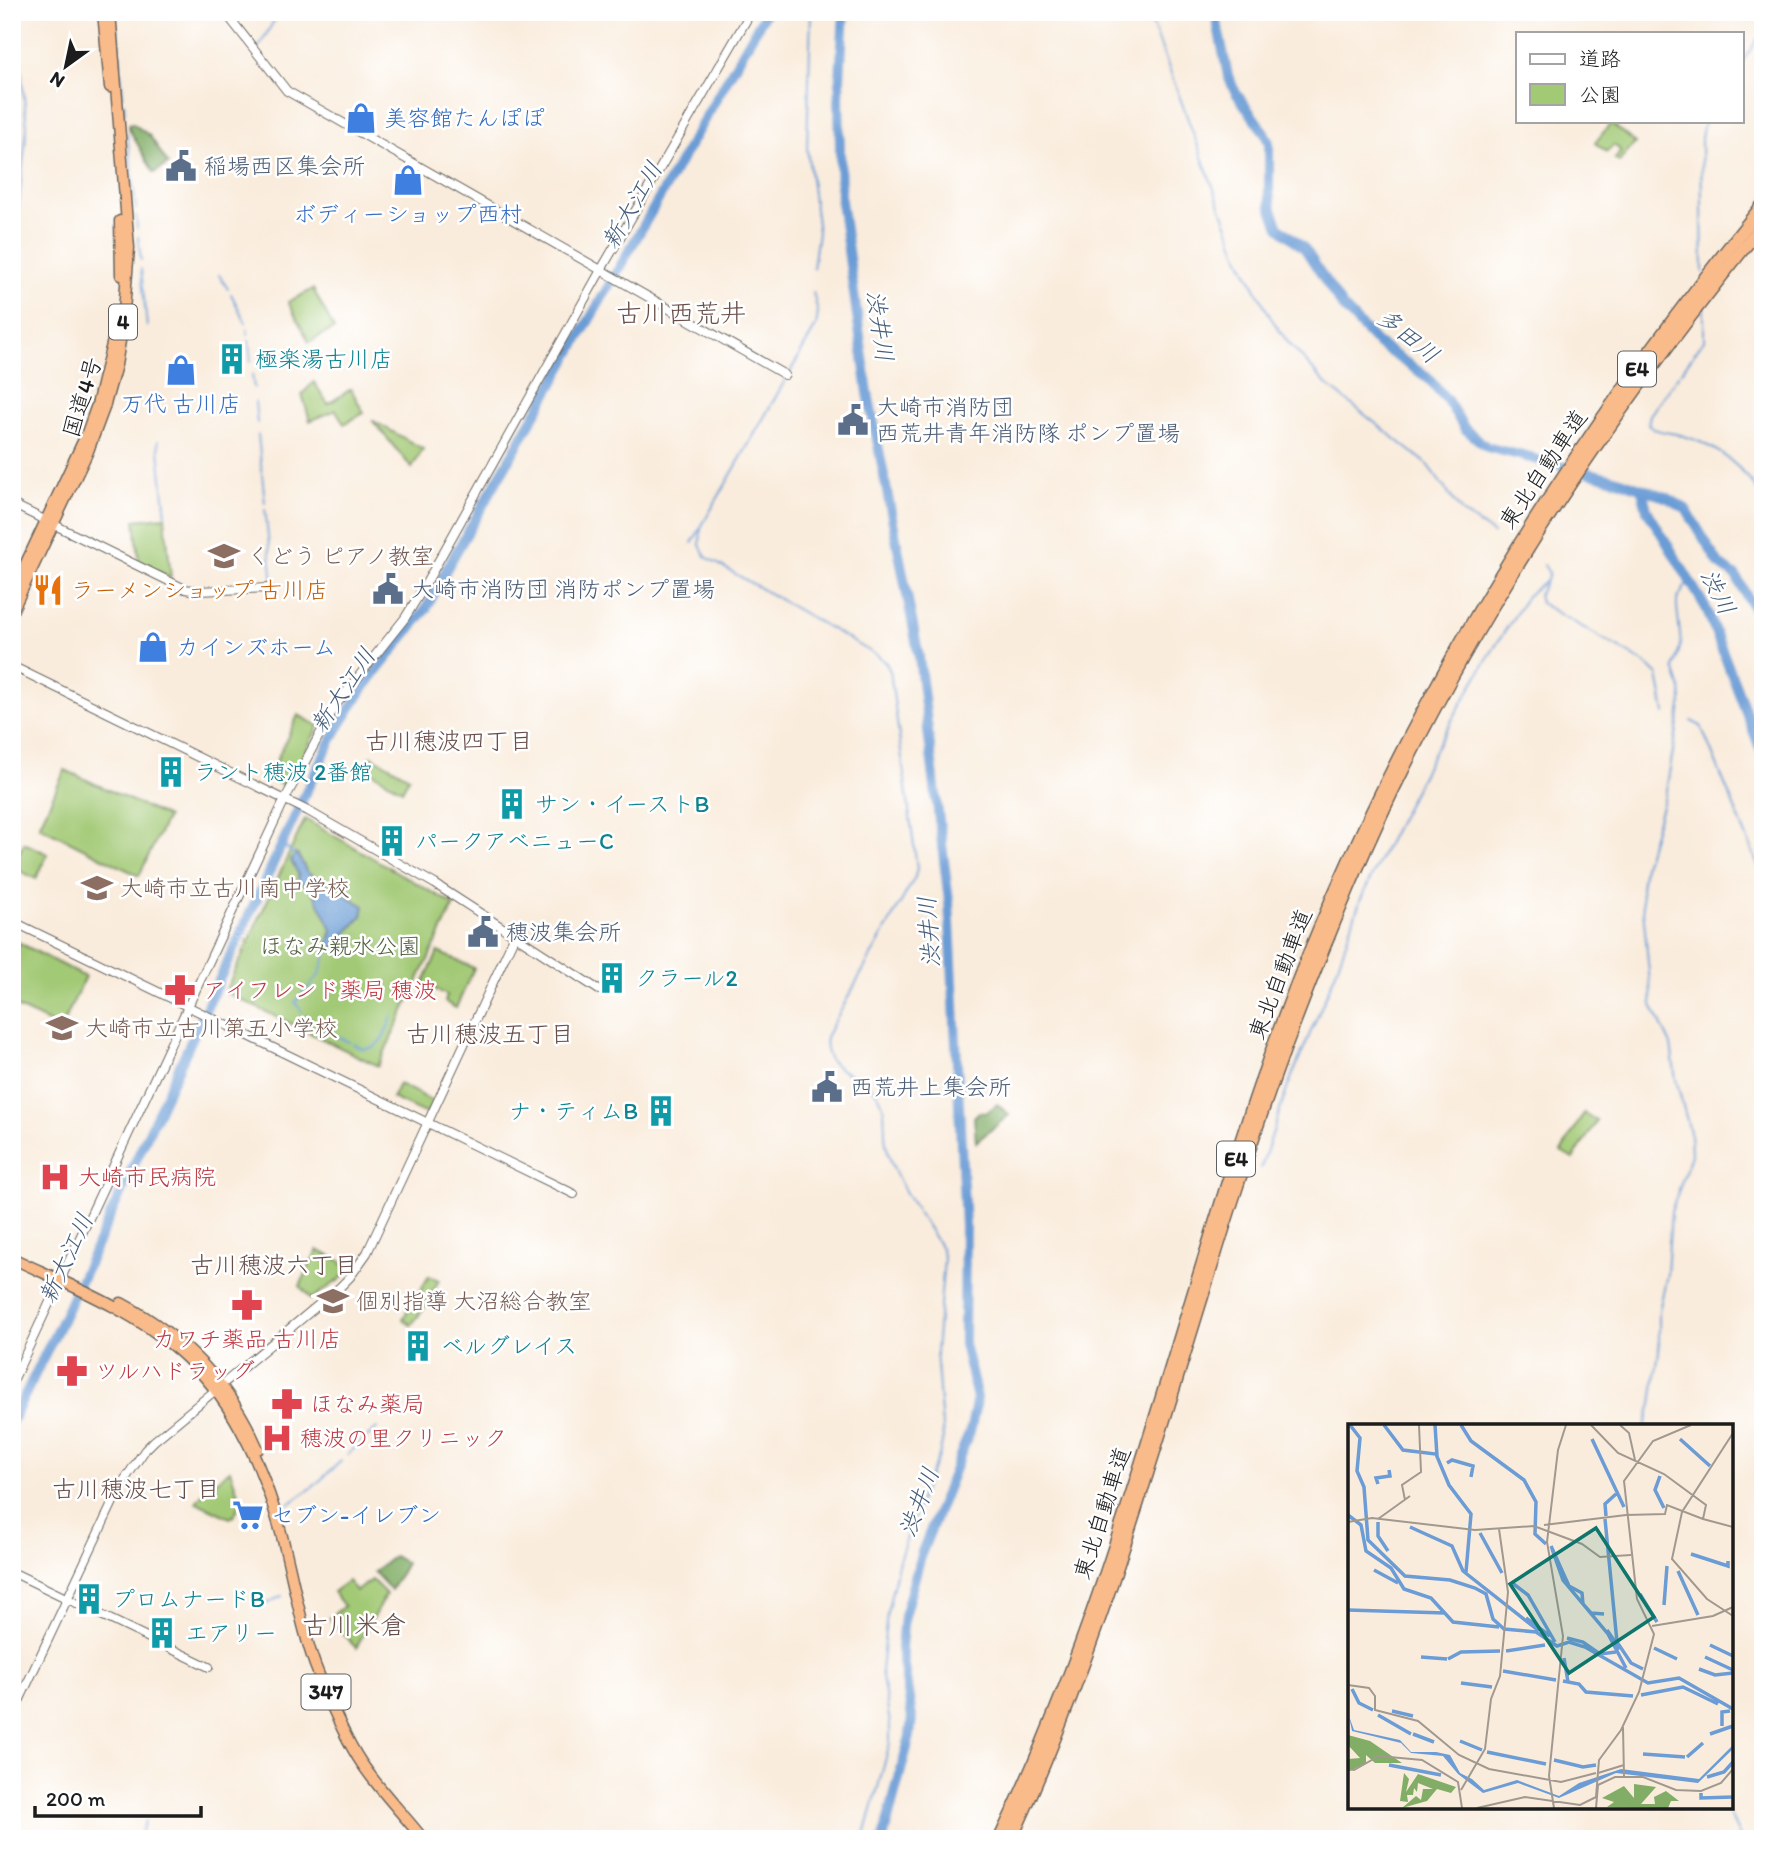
<svg xmlns="http://www.w3.org/2000/svg" width="1775" height="1851" font-family="Itim,'Klee One',sans-serif">
<style>
.green{fill:#a2c974;stroke:#5f7248;stroke-width:2}
.forest{fill:#81ad66;stroke:#4e6441;stroke-width:2}
.water{fill:#6b9cd5;stroke:#445c78;stroke-width:2}
.lines{fill:none;stroke-linecap:round;stroke-linejoin:round}
.stream{stroke:#6b9cd5;stroke-width:2}
.river{stroke:#6b9cd5;stroke-width:10}
.tertiary-casing{stroke:#69655f;stroke-width:10}
.trunk-casing{stroke:#69655f;stroke-width:13}
.motorway-casing{stroke:#69655f;stroke-width:15}
.tertiary{stroke:#fff;stroke-width:8}
.trunk{stroke:#fabb8b;stroke-width:10}
.motorway{stroke:#fabb8b;stroke-width:12}
.labels{text-anchor:middle;stroke-width:5;stroke-linejoin:round;paint-order:stroke}
.shield{fill:#fff;stroke:#606060;stroke-width:2}
.shield-label{font-size:21px;font-weight:bold;fill:#1c1c1c}
.shop-label{font-size:23px;fill:#366cbe;stroke:#fff;text-anchor:start}
.service-label{font-size:23px;fill:#4e5e75;stroke:#fff;text-anchor:start}
.culture-label{font-size:23px;fill:#0d838f;stroke:#fff;text-anchor:start}
.street-label{font-size:23px;fill:#1c1c1c;stroke:#fff}
.education-label{font-size:23px;fill:#785e54;stroke:#fff;text-anchor:start}
.food-label{font-size:23px;fill:#c56008;stroke:#fff;text-anchor:start}
.park-label{font-size:23px;fill:#52613f;stroke:#fff}
.health-label{font-size:23px;fill:#be3a42;stroke:#fff;text-anchor:start}
.water-label{font-size:24px;font-style:italic;fill:#445c78;stroke:#fff}
.neighbourhood-label{font-size:24px;fill:#684e49;stroke:#fff}
.quarter-label{font-size:26px;fill:#684e49;stroke:#fff}
.inset-river{fill:none;stroke:#6b9cd5;stroke-width:3.5}
.inset-road{fill:none;stroke:#a1998f;stroke-width:2}
.view{fill:#0f766e;fill-opacity:0.15;stroke:#0f766e;stroke-width:3.5}
.inset-edge{fill:none;stroke:#1c1c1c;stroke-width:3.5}
</style>
<rect width="100%" height="100%" fill="#fff"/>
<filter id="ink" filterUnits="userSpaceOnUse"><feTurbulence type="fractalNoise" baseFrequency=".0143" numOctaves="2"/><feDisplacementMap in="SourceGraphic" scale="14" xChannelSelector="R" yChannelSelector="G"/><feConvolveMatrix kernelMatrix="1 2 1 2 8 2 1 2 1" color-interpolation-filters="sRGB"/></filter>
<filter id="wash" filterUnits="userSpaceOnUse"><feTurbulence type="fractalNoise" baseFrequency=".00686" numOctaves="4" result="noise"/><feDisplacementMap in="SourceGraphic" scale="28" xChannelSelector="R" yChannelSelector="G"/><feGaussianBlur stdDeviation="1.57" result="paint"/><feColorMatrix in="noise" values="0 0 0 0 0 0 0 0 0 0 0 0 0 0 0 0 0 1.4 0 .05"/><feComposite in="paint" operator="in"/></filter>
<g filter="url(#wash)">
<rect width="100%" height="100%" fill="#f9ecdc"/>
<!-- green -->
<g class="green">
<polygon points="1611,123 1635,143 1619,162 1615,159 1621,151 1614,145 1607,152 1595,143"/>
<polygon points="313,289 334,329 309,342 288,302"/>
<polygon points="314,382 328,404 351,389 364,413 344,424 336,410 310,421 302,394"/>
<polygon points="372,420 423,449 412,468"/>
<polygon points="165,517 171,578 139,561 135,520"/>
<polygon points="298,715 319,726 286,787 268,778"/>
<polygon points="372,756 409,777 402,790 365,768"/>
<polygon points="65,770 167,817 139,876 39,826"/>
<polygon points="305,819 454,905 378,1066 225,992"/>
<polygon points="24,843 48,854 36,879 12,867"/>
<polygon points="12,939 85,977 61,1028 12,1005"/>
<polygon points="438,952 474,968 456,1008 445,1002 447,995 423,984"/>
<polygon points="399,1084 433,1101 428,1112 424,1113 392,1098"/>
<polygon points="1584,1113 1597,1121 1573,1159 1561,1152"/>
<polygon points="317,1250 341,1261 342,1264 350,1269 339,1280 311,1299 300,1286"/>
<polygon points="429,1276 439,1280 423,1310 411,1325 403,1319"/>
<polygon points="230,1470 241,1502 234,1516 230,1518 196,1502 206,1489"/>
<polygon points="372,1580 386,1594 356,1648 329,1618 344,1606 333,1592 348,1581 356,1591"/>
</g>
<!-- forest -->
<g class="forest">
<polygon points="132,123 150,136 168,164 154,173 129,129 129,124"/>
<polygon points="997,1104 1009,1115 976,1142 974,1117 979,1112 986,1113"/>
<polygon points="394,1556 406,1563 391,1590 374,1572"/>
</g>
<!-- water -->
<path class="water" d="M 295,854 L 298,855 L 307,872 L 364,906 L 362,916 L 333,948 L 328,945 L 332,929 C 324,913 318,899 308,885 L 302,884 L 298,880 L 298,874 L 291,861 Z"/>
<g class="lines">
<!-- stream -->
<g class="stream">
<polyline points="115,12 119,47"/>
<polyline points="811,12 807,148 818,232 813,268"/>
<polyline points="1148,12 1240,259 1271,318 1287,341 1327,385 1426,463 1463,513 1493,534"/>
<polyline points="259,47 279,12"/>
<polyline points="120,54 121,66"/>
<polyline points="1742,62 1763,31"/>
<polyline points="121,71 123,96"/>
<polyline points="124,102 125,113"/>
<polyline points="127,133 136,209"/>
<polyline points="136,216 137,228"/>
<polyline points="138,237 141,260"/>
<polyline points="12,267 27,127 15,12"/>
<polyline points="141,269 147,327"/>
<polyline points="1703,273 1701,138 1704,121"/>
<polyline points="219,275 228,289"/>
<polyline points="231,294 246,323"/>
<path d="M 1704,306 L 1704,340 L 1650,415 L 1648,425 C 1657,433 1672,432 1684,436 C 1718,446 1745,469 1763,499"/>
<polyline points="247,329 248,334"/>
<polyline points="249,341 251,362"/>
<polyline points="252,374 254,388"/>
<polyline points="789,374 816,326 818,313 813,292"/>
<polyline points="255,402 257,423"/>
<polyline points="258,435 265,503"/>
<polyline points="158,441 166,516"/>
<polyline points="265,509 273,583"/>
<path d="M 701,530 L 700,545 L 706,557 L 878,656 L 886,663 L 890,671 L 917,868 L 915,877 L 826,1037 C 820,1072 858,1072 876,1092 C 888,1106 883,1127 886,1144 C 893,1181 922,1216 941,1248 L 944,1259 L 936,1352 L 943,1439 L 939,1456 L 925,1486 L 899,1560 L 887,1613 L 881,1671 L 890,1723 L 890,1743 L 864,1839"/>
<polyline points="692,543 786,379"/>
<polyline points="1546,581 1538,595 1540,603 1644,662 1658,675 1665,713"/>
<polyline points="1759,616 1763,615"/>
<polyline points="1691,721 1701,726 1763,877"/>
<polyline points="283,845 294,855"/>
<polyline points="302,1012 295,1002 319,975 329,946"/>
<polyline points="306,1016 323,1029 349,1042"/>
<polyline points="353,1044 364,1049 375,1047 384,1036 393,1015"/>
<polyline points="1261,1168 1288,1086 1335,974 1360,901 1385,848 1436,748 1486,661 1527,596 1547,579 1549,573 1544,565"/>
<polyline points="1645,1426 1652,1404 1659,1351 1659,1311 1667,1274 1671,1212 1691,1155 1690,1132 1676,1080 1671,1045 1652,1005 1641,888 1644,866 1665,796 1682,701 1681,689 1674,668 1681,644 1677,607 1677,600 1689,580"/>
<polyline points="348,1454 377,1428"/>
<polyline points="289,1504 313,1487 341,1461"/>
<polyline points="262,1606 282,1596"/>
<polyline points="1726,1807 1741,1839"/>
<polyline points="139,1839 145,1821"/>
</g>
<!-- river -->
<g class="river">
<polyline points="844,12 839,97 841,201 868,393 919,657 949,901 965,1226 964,1344 977,1398 971,1428 922,1552 904,1616 901,1648 912,1717 910,1736 883,1839"/>
<polyline points="1215,12 1228,76 1236,93 1264,132 1269,143 1269,192 1271,207 1279,227 1305,249 1342,306 1377,343 1427,377 1447,400 1465,429 1487,447 1618,480 1668,498 1686,509 1719,564 1736,576 1763,627"/>
<polyline points="1642,490 1647,510 1706,608 1763,756"/>
<polyline points="12,1421 63,1318 319,764 338,728 362,690 426,609 447,568 766,12"/>
</g>
</g>
</g>
<g filter="url(#ink)">
<g class="lines">
<defs>
<g id="tertiary">
<polyline points="225,12 287,91 785,375"/>
<polyline points="12,504 185,589 198,591 270,588"/>
<polyline points="12,666 308,811 435,884 599,990"/>
<polyline points="12,921 574,1194"/>
<polyline points="12,1383 285,799 335,706 405,618 424,587 601,270 751,12"/>
<polyline points="12,1572 209,1667"/>
<polyline points="12,1716 121,1485 145,1450 154,1441 340,1287 350,1277 367,1253 515,935"/>
</g>
<g id="trunk">
<polyline points="103,12 110,87"/>
<polyline points="120,221 121,275"/>
<polyline points="12,593 87,433 97,405 114,336"/>
<polyline points="12,611 88,451 104,408 116,365 123,323 129,248 110,12"/>
<path d="M 12,1258 C 69,1285 131,1309 178,1350 C 230,1395 259,1457 278,1522 C 292,1569 298,1618 315,1665 C 327,1696 340,1728 357,1756 C 375,1786 402,1812 423,1839"/>
<path d="M 121,1303 C 183,1336 230,1384 258,1449"/>
</g>
<g id="motorway">
<path d="M 1000,1839 C 1121,1586 1180,1308 1274,1045 C 1385,737 1557,459 1763,205"/>
<path d="M 1011,1839 C 1129,1584 1188,1309 1285,1047 C 1321,951 1359,856 1405,765 C 1502,571 1626,392 1763,224"/>
</g>
</defs>
<!-- tertiary casing -->
<use href="#tertiary" class="tertiary-casing"/>
<!-- trunk casing -->
<use href="#trunk" class="trunk-casing"/>
<!-- motorway casing -->
<use href="#motorway" class="motorway-casing"/>
<!-- tertiary -->
<use href="#tertiary" class="tertiary"/>
<!-- trunk -->
<use href="#trunk" class="trunk"/>
<!-- motorway -->
<use href="#motorway" class="motorway"/>
</g>
</g>
<!-- icons -->
<defs>
<symbol id="shop-bare" viewBox="-9 -9 18 18"><path d="M-5-2.5h2.3a2.7 3.5 0 0 1 5.4 0H5L5.5 6h-11ZM-1.5-2.5h3a1.5 2.3 0 0 0-3 0Z" fill="#3f7fe0" stroke="#fff" stroke-width="2.5" paint-order="stroke"/></symbol>
<symbol id="civic-bare" viewBox="-9 -9 18 18"><path d="M-.6-6.5H3V-4.5H.6V-3L4-1V1h2V6H-6V1h2V-1L-.6-3ZM-1.2 2.5V6h2.4V2.5Z" fill="#5c6f8a" stroke="#fff" stroke-width="2.5" paint-order="stroke"/></symbol>
<symbol id="building-bare" viewBox="-9 -9 18 18"><path d="M-4-6H4V6H1V3H-1V6H-4ZM-2.5-4.3h1.7v1.8h-1.7ZM.8-4.3h1.7v1.8H.8ZM-2.5-1h1.7V.8h-1.7ZM.8-1h1.7V.8H.8Z" fill="#0f9aa8" stroke="#fff" stroke-width="2.5" paint-order="stroke"/></symbol>
<symbol id="school-bare" viewBox="-9 -9 18 18"><path d="M0-5L7-2L0 1L-7-2ZM-4 1L0 2.5L4 1V4Q0 6-4 4Z" fill="#8d6e63" stroke="#fff" stroke-width="2.5" paint-order="stroke"/></symbol>
<symbol id="restaurant-bare" viewBox="-9 -9 18 18"><path d="M-5-6h1v4h1v-4h1v4h1v-4h1v5L-1.5 .5V6h-2V.5L-5-1ZM5-6V6H3V1.5H1.5Q1.5-4 5-6Z" fill="#e8710a" stroke="#fff" stroke-width="2.5" paint-order="stroke"/></symbol>
<symbol id="pharmacy-bare" viewBox="-9 -9 18 18"><path d="M-2-6h4v4h4v4h-4v4h-4v-4h-4v-4h4Z" fill="#e0444e" stroke="#fff" stroke-width="2.5" paint-order="stroke"/></symbol>
<symbol id="hospital-bare" viewBox="-9 -9 18 18"><path d="M-5-5h3v3.5h4V-5h3V5h-3V1.5h-4V5h-3Z" fill="#e0444e" stroke="#fff" stroke-width="2.5" paint-order="stroke"/></symbol>
<symbol id="supermarket-bare" viewBox="-9 -9 18 18"><path d="M-6-5.5h2.5l.6 2H6L4.5 2H-2.5L-4.4-4H-6ZM-1.5 3.2a1.3 1.3 0 1 0 .1 0ZM3 3.2a1.3 1.3 0 1 0 .1 0Z" fill="#3f7fe0" stroke="#fff" stroke-width="2.5" paint-order="stroke"/></symbol>
</defs>
<g fill-rule="evenodd">
<use href="#shop-bare" x="339" y="96" width="44" height="44"/>
<use href="#civic-bare" x="159" y="144" width="44" height="44"/>
<use href="#shop-bare" x="386" y="158" width="44" height="44"/>
<use href="#building-bare" x="210" y="337" width="44" height="44"/>
<use href="#shop-bare" x="159" y="348" width="44" height="44"/>
<use href="#civic-bare" x="831" y="398" width="44" height="44"/>
<use href="#school-bare" x="202" y="534" width="44" height="44"/>
<use href="#civic-bare" x="366" y="567" width="44" height="44"/>
<use href="#restaurant-bare" x="26" y="568" width="44" height="44"/>
<use href="#shop-bare" x="131" y="625" width="44" height="44"/>
<use href="#building-bare" x="149" y="750" width="44" height="44"/>
<use href="#building-bare" x="490" y="782" width="44" height="44"/>
<use href="#building-bare" x="370" y="819" width="44" height="44"/>
<use href="#school-bare" x="75" y="866" width="44" height="44"/>
<use href="#civic-bare" x="461" y="910" width="44" height="44"/>
<use href="#building-bare" x="590" y="956" width="44" height="44"/>
<use href="#pharmacy-bare" x="158" y="968" width="44" height="44"/>
<use href="#school-bare" x="40" y="1006" width="44" height="44"/>
<use href="#civic-bare" x="805" y="1065" width="44" height="44"/>
<use href="#building-bare" x="639" y="1089" width="44" height="44"/>
<use href="#hospital-bare" x="33" y="1155" width="44" height="44"/>
<use href="#school-bare" x="311" y="1279" width="44" height="44"/>
<use href="#pharmacy-bare" x="225" y="1283" width="44" height="44"/>
<use href="#building-bare" x="396" y="1324" width="44" height="44"/>
<use href="#pharmacy-bare" x="50" y="1349" width="44" height="44"/>
<use href="#pharmacy-bare" x="265" y="1382" width="44" height="44"/>
<use href="#hospital-bare" x="255" y="1416" width="44" height="44"/>
<use href="#supermarket-bare" x="226" y="1493" width="44" height="44"/>
<use href="#building-bare" x="67" y="1577" width="44" height="44"/>
<use href="#building-bare" x="140" y="1611" width="44" height="44"/>
</g>
<g class="labels">
<!-- shield labels -->
<g class="shield">
<rect x="109" y="304.5" width="28" height="35" rx="5"/>
<rect x="1618" y="351.5" width="38" height="35" rx="5"/>
<rect x="1217" y="1141.5" width="38" height="35" rx="5"/>
<rect x="301.5" y="1674.5" width="49" height="35" rx="5"/>
</g>
<g class="shield-label">
<text x="123" y="329">4</text>
<text x="1637" y="376">E4</text>
<text x="1236" y="1166">E4</text>
<text x="326" y="1699">347</text>
</g>
<!-- shop labels -->
<g class="shop-label">
<text x="384" y="126">美容館たんぽぽ</text>
<text x="408" y="222" text-anchor="middle">ボディーショップ西村</text>
<text x="181" y="412" text-anchor="middle">万代 古川店</text>
<text x="176" y="655">カインズホーム</text>
<text x="271" y="1523">セブン-イレブン</text>
</g>
<!-- service labels -->
<g class="service-label">
<text x="204" y="174">稲場西区集会所</text>
<text x="876" y="415">大崎市消防団<tspan x="876" dy="26">西荒井青年消防隊 ポンプ置場</tspan></text>
<text x="411" y="597">大崎市消防団 消防ポンプ置場</text>
<text x="506" y="940">穂波集会所</text>
<text x="850" y="1095">西荒井上集会所</text>
</g>
<!-- culture labels -->
<g class="culture-label">
<text x="255" y="367">極楽湯古川店</text>
<text x="194" y="780">ラント穂波 2番館</text>
<text x="535" y="812">サン・イーストB</text>
<text x="415" y="849">パークアベニューC</text>
<text x="635" y="986">クラール2</text>
<text x="638" y="1119" text-anchor="end">ナ・ティムB</text>
<text x="441" y="1354">ベルグレイス</text>
<text x="112" y="1607">プロムナードB</text>
<text x="185" y="1641">エアリー</text>
</g>
<!-- street labels -->
<g class="street-label">
<text transform="translate(82 397) rotate(-73)" y="8">国道4号</text>
<text transform="translate(1543 469) rotate(-56)" y="8">東北自動車道</text>
<text transform="translate(1280 974) rotate(-69)" y="8">東北自動車道</text>
<text transform="translate(1102 1513) rotate(-72)" y="8">東北自動車道</text>
</g>
<!-- education labels -->
<g class="education-label">
<text x="247" y="564">くどう ピアノ教室</text>
<text x="120" y="896">大崎市立古川南中学校</text>
<text x="85" y="1036">大崎市立古川第五小学校</text>
<text x="356" y="1309">個別指導 大沼総合教室</text>
</g>
<!-- food labels -->
<g class="food-label">
<text x="71" y="598">ラーメンショップ 古川店</text>
</g>
<!-- park labels -->
<g class="park-label">
<text x="340" y="954">ほなみ親水公園</text>
</g>
<!-- health labels -->
<g class="health-label">
<text x="203" y="998">アイフレンド薬局 穂波</text>
<text x="78" y="1185">大崎市民病院</text>
<text x="247" y="1347" text-anchor="middle">カワチ薬品 古川店</text>
<text x="95" y="1379">ツルハドラッグ</text>
<text x="310" y="1412">ほなみ薬局</text>
<text x="300" y="1446">穂波の里クリニック</text>
</g>
<!-- water labels -->
<g class="water-label">
<text transform="translate(632 205) rotate(-60)" y="8">新大江川</text>
<text transform="translate(880 326) rotate(82)" y="8">渋井川</text>
<text transform="translate(1408 336) rotate(39)" y="8">多田川</text>
<text transform="translate(1718 592) rotate(63)" y="8">渋川</text>
<text transform="translate(343 690) rotate(-56)" y="8">新大江川</text>
<text transform="translate(929 932) rotate(-94)" y="8">渋井川</text>
<text transform="translate(66 1258) rotate(-65)" y="8">新大江川</text>
<text transform="translate(919 1502) rotate(-69)" y="8">渋井川</text>
</g>
<!-- neighbourhood labels -->
<g class="neighbourhood-label">
<text x="449" y="749">古川穂波四丁目</text>
<text x="490" y="1042">古川穂波五丁目</text>
<text x="274" y="1273">古川穂波六丁目</text>
<text x="136" y="1497">古川穂波七丁目</text>
</g>
<!-- quarter labels -->
<g class="quarter-label">
<text x="681" y="322">古川西荒井</text>
<text x="354" y="1634">古川米倉</text>
</g>
</g>
<!-- overview -->
<g transform="translate(1348 1424)">
<rect width="385" height="385" fill="#f9ecdc"/>
<path d="M 0,311 L 22,317 L 54,339 L 27,339 L 18,331 L 18,339 L 0,348 L 0,335 L 12,334 L 0,321 ZM 56,349 L 61,355 L 58,368 L 70,350 L 108,363 L 103,369 L 89,365 L 79,377 L 54,384 L 68,372 L 73,376 L 75,365 L 85,365 L 70,359 L 69,368 L 66,364 L 65,371 L 59,371 L 60,378 L 52,377 ZM 286,360 L 308,363 L 293,380 L 307,380 L 306,373 L 318,367 L 331,377 L 323,377 L 320,384 L 259,383 L 266,378 L 254,374 L 276,362 L 286,374 Z" fill="#81ad66"/>
<path d="M 1,292 L 6,306 L 52,316 L 63,328 L 88,328 L 102,331 L 112,349 L 124,355 L 136,366 L 169,356 L 211,372 L 231,359 L 273,345 L 351,355 L 385,321 L 385,325 L 350,359 L 268,349 L 211,374 L 170,359 L 135,369 L 110,350 L 95,332 L 63,329 L 53,319 L 4,307 Z" fill="#6b9cd5"/>
<path class="inset-river" d="M 2,1 L 12,14 L 9,47 L 16,63 L 20,116 L 57,152 L 102,156 L 127,164 L 138,170 L 145,195 L 156,205 L 188,208 L 209,222 L 221,218 L 237,223 L 300,259 L 331,254 L 385,285M 36,1 L 55,26 L 88,30 L 101,61 L 123,90 L 118,148M 87,1 L 89,32M 113,1 L 123,17 L 176,56 L 188,78 L 187,110 L 198,120M 244,15 L 276,83M 332,15 L 362,42M 99,39 L 104,36 L 125,42 L 123,53M 312,52 L 307,66 L 316,84M 30,60 L 28,54 L 42,52 L 41,46M 0,91 L 13,101 L 18,127 L 43,144 L 56,165 L 83,174 L 105,198 L 151,203M 258,92 L 257,80 L 268,70M 257,95 L 269,218 L 283,239 L 295,245M 30,98 L 30,112 L 40,127M 62,103 L 104,122 L 115,147 L 191,207M 132,109 L 154,149M 203,122 L 221,162 L 234,169 L 235,180 L 243,189 L 256,190M 204,125 L 215,156 L 260,210 L 278,244M 343,130 L 380,142 L 380,137M 26,146 L 50,159M 330,147 L 350,191M 163,158 L 180,171 L 207,218M 292,170 L 309,198M 316,181 L 319,142M 0,186 L 97,189M 178,194 L 202,212M 259,206 L 272,225M 219,214 L 235,218 L 252,230 L 268,228M 362,221 L 385,232M 306,224 L 329,235M 158,227 L 197,221M 73,233 L 99,235M 357,233 L 385,246M 216,234 L 220,258M 100,235 L 113,228 L 152,227M 351,245 L 367,251 L 385,249M 155,247 L 208,256M 215,257 L 231,260 L 238,268 L 285,272M 113,259 L 144,263M 4,265 L 11,279 L 25,286M 293,271 L 335,263 L 370,280M 44,287 L 65,292M 30,291 L 63,310M 374,302 L 374,288 L 382,287M 65,310 L 86,318M 362,310 L 385,302M 112,317 L 134,326M 139,328 L 198,340M 295,330 L 337,333M 339,333 L 355,319M 206,336 L 235,343 L 248,341M 41,341 L 93,351M 359,353 L 376,348 L 385,338M 353,369 L 353,374 L 385,373"/>
<path class="inset-road" d="M 243,1 L 270,29 L 316,50 L 358,81 L 355,95 L 385,103M 272,1 L 281,9 L 287,36M 385,9 L 334,88 L 324,135 L 359,175 L 385,192M 57,76 L 54,61 L 73,48 L 71,1M 278,91 L 317,90 L 319,81 L 355,95M 30,95 L 62,72M 0,98 L 24,94 L 127,106 L 186,102 L 234,120 L 252,133 L 283,131M 196,101 L 278,91M 304,202 L 365,192 L 385,183M 0,261 L 21,264 L 27,272 L 27,286 L 70,297 L 111,331 L 141,345 L 213,358 L 248,349M 275,303 L 276,352M 0,345 L 6,346 L 31,332 L 74,336 L 110,358 L 114,384M 250,349 L 276,341M 113,366 L 137,325 L 143,275 L 152,252 L 160,168 L 151,105M 129,384 L 177,373 L 232,381 L 248,373 L 251,336 L 273,306 L 291,268 L 306,210 L 289,175 L 276,57 L 305,17 L 343,1M 206,384 L 201,352 L 215,212 L 199,118 L 210,26 L 218,1M 248,384 L 250,361 L 267,353 L 295,353 L 328,366 L 353,367 L 373,359 L 385,345"/>
<path class="view" d="M 248,104 L 306,193 L 221,249 L 162,160 Z"/>
<rect width="385" height="385" class="inset-edge"/>
</g>
<!-- margin -->
<rect width="1775" height="1851" fill="none" stroke="#fff" stroke-width="42"/>
<!-- legend -->
<rect x="1516" y="32" width="228" height="91" fill="#ffffff" stroke="#a4a4a4" stroke-width="2"/>
<rect x="1530" y="54" width="35" height="10" fill="#ffffff" stroke="#a4a4a4" stroke-width="2"/>
<text x="1579" y="66" font-size="21" fill="#1c1c1c">道路</text>
<rect x="1530" y="84" width="35" height="21" fill="#a2c974" stroke="#a4a4a4" stroke-width="2"/>
<text x="1579" y="102" font-size="21" fill="#1c1c1c">公園</text>
<!-- north arrow -->
<g transform="translate(66 66) rotate(213)" stroke="#ffffff" stroke-width="5" paint-order="stroke">
<path d="M0-5L12 26L0 18L-12 26Z" fill="#1c1c1c"/>
<text y="-10" font-size="19" font-weight="bold" text-anchor="middle" fill="#1c1c1c">N</text>
</g>
<!-- scale -->
<path d="M35 1806v10h166v-10" fill="none" stroke="#1c1c1c" stroke-width="3.5"/>
<text x="46" y="1806" font-size="21" fill="#1c1c1c" stroke="#ffffff" stroke-width="5" paint-order="stroke">200 m</text>
</svg>
